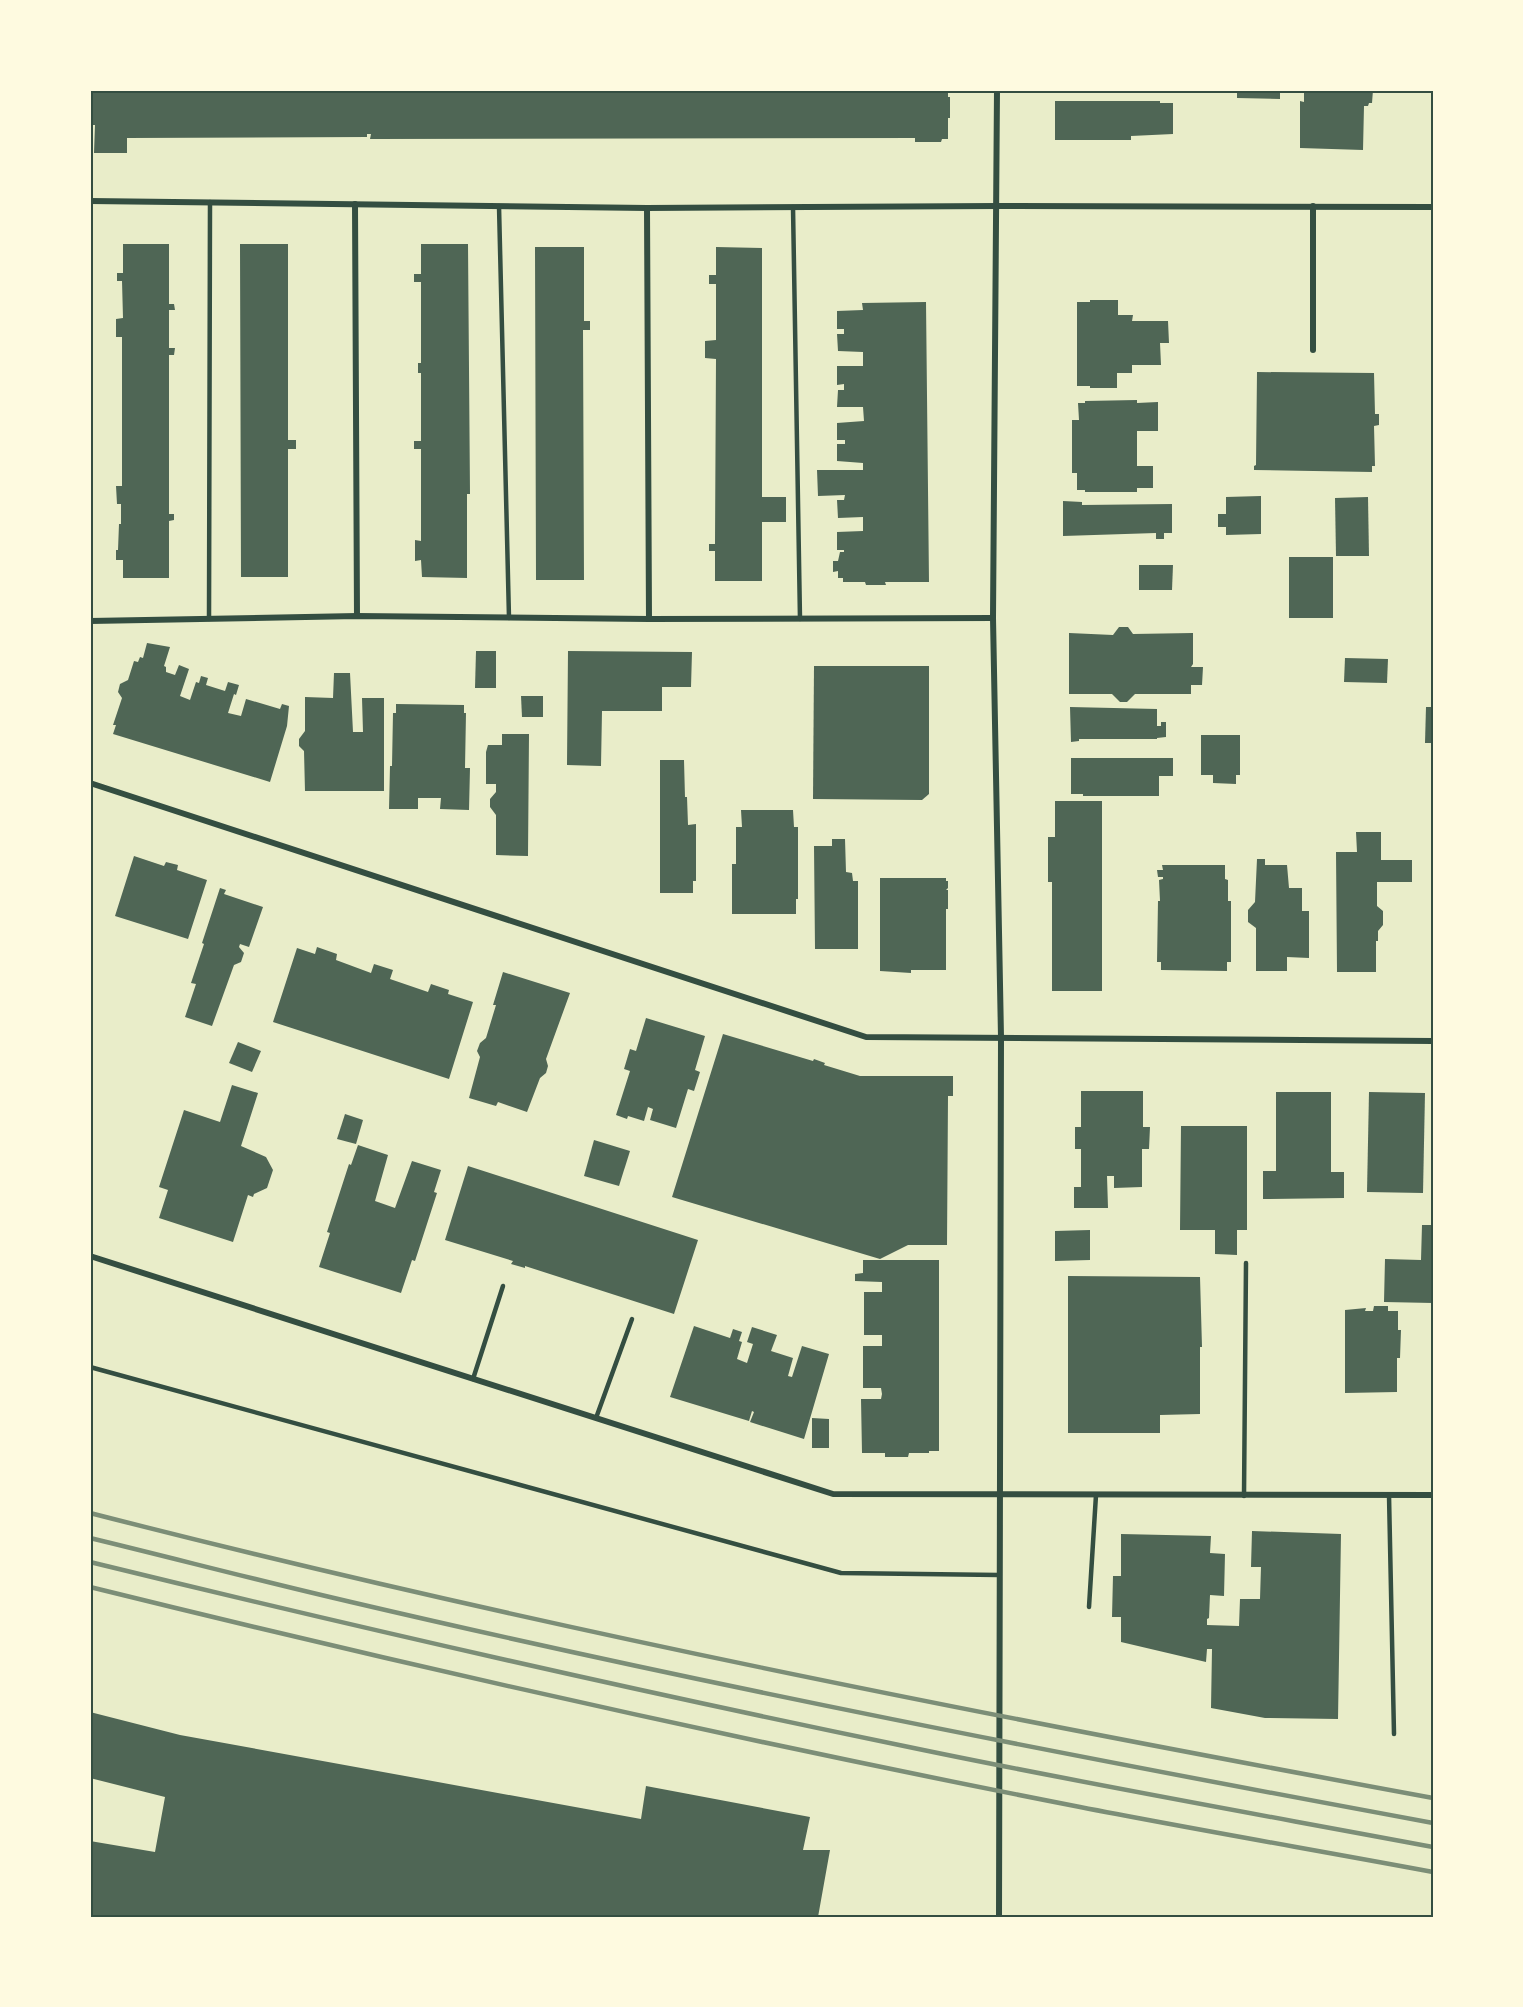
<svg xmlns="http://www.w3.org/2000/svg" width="1523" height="2007" font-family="Overpass,sans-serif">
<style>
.building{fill:#4f6655}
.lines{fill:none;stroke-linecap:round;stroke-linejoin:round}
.service{stroke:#344e41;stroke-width:4.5}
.minor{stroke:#344e41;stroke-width:6}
.rail{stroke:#7c8e77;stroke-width:4.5}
.neatline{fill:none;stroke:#344e41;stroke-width:2}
</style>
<rect width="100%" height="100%" fill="#e9edc9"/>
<!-- building -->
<g class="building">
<polygon points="90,90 948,90 948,97 950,97 950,118 948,118 948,139 942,139 941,142 915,142 915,138 370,139 371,134 367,134 367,137 127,138 127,153 94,153 95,125 90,125"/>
<polygon points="1237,90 1280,90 1280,99 1237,98"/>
<polygon points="1304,90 1373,90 1372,103 1369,103 1368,106 1364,106 1363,150 1300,148 1300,101 1304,102"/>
<polygon points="1055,101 1160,101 1160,103 1173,103 1173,134 1131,136 1131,140 1055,140"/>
<polygon points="123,244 169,244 169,304 174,304 175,310 169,310 169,348 175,348 174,355 169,355 169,514 174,514 174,520 169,521 169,578 123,578 123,560 116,560 116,550 118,550 119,524 121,524 121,504 117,504 116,486 122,486 122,337 116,337 116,319 123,318 122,281 117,281 117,273 123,273"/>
<polygon points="240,244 288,244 288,440 296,440 296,449 288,449 288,577 241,577"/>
<polygon points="421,244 468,244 470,494 467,494 467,578 422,577 421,560 415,561 415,540 421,541 421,449 414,449 414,441 421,441 421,373 418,373 418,363 421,363 421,282 414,282 414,274 421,274"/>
<polygon points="535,247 584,247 584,321 590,321 590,330 583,330 584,580 536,580"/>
<polygon points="716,247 762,248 762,497 786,497 786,522 762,522 762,581 715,581 715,551 709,551 709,544 715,544 716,359 705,358 705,341 716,340 716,284 709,284 709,275 716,275"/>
<polygon points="1090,300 1118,300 1118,315 1133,315 1132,321 1168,321 1169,343 1160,343 1161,365 1132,365 1132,373 1117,373 1117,388 1090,388 1090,386 1077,386 1077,302 1090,302"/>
<polygon points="926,302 929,582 885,582 886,585 866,585 865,582 843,582 843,578 838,578 838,571 833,572 833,561 838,561 840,552 844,552 844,550 837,550 837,532 863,531 863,517 838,518 837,500 844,500 845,495 818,496 817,470 863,470 863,463 837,461 837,444 845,444 845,440 837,440 837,423 864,421 863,407 837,407 838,390 844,390 844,384 837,385 837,366 863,366 863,352 838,351 837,334 844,334 844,329 837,329 837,311 863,310 862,303"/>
<polygon points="1257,372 1374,373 1375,414 1379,414 1379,425 1374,426 1375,466 1372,466 1372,472 1254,470 1254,466 1256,465"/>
<polygon points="1137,400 1137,403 1158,402 1158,431 1137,431 1137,466 1153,466 1153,488 1137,488 1137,492 1085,492 1085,490 1077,490 1077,473 1072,473 1072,420 1079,420 1078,403 1085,403 1085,401"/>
<polygon points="1261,496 1261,534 1226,535 1226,527 1218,527 1218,514 1226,514 1226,497"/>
<polygon points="1368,497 1369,556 1336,556 1335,498"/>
<polygon points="1063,501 1082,502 1082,505 1172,504 1172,533 1164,533 1164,539 1156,539 1156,533 1063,536"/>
<rect x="1289" y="557" width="44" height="61"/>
<polygon points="1139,565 1173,565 1172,590 1139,590"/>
<polygon points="1119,627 1128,627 1133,634 1193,633 1193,664 1191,667 1203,667 1202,685 1191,685 1191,694 1135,694 1127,702 1120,702 1112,694 1069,694 1069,633 1113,635"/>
<polygon points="147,643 170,647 164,666 166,667 166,672 175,675 179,665 189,669 180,696 190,700 196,682 199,683 201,676 208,678 206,685 225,691 228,682 239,685 236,695 234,694 228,713 241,716 246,699 280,709 282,704 289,706 287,726 270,782 113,734 116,725 113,725 122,698 118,692 120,684 128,680 134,661 138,662 140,657 143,658"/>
<polygon points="476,651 496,651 496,688 475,688"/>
<polygon points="568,651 692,652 691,687 662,687 662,711 602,711 601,766 567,765"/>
<polygon points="1345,658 1388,659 1387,683 1344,682"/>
<polygon points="814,666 929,666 929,794 922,800 813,799"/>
<polygon points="334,673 350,673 353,732 363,732 362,698 384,698 384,791 305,791 304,751 299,746 299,739 305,731 305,697 333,698"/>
<polygon points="521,696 543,696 543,717 522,717"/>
<polygon points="396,704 464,705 464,713 466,713 465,768 470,768 469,810 440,809 441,798 418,798 418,809 389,809 390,766 392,766 393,713 396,713"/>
<polygon points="1070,707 1157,709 1157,726 1161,726 1161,722 1166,722 1166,737 1157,738 1157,739 1079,739 1079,741 1071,742"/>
<polygon points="1426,707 1433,707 1433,743 1425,743"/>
<polygon points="502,734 529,734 528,856 496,855 496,815 490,807 490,799 496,792 496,784 486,784 486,752 488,745 502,745"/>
<polygon points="1201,735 1240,735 1240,775 1236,775 1236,784 1213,783 1213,775 1201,775"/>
<polygon points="1071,758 1173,758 1173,776 1159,776 1159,796 1083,796 1083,794 1071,794"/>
<polygon points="660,760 684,760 685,797 687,797 688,825 696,824 696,881 693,881 693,893 660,893"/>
<polygon points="1055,801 1102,801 1102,991 1052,991 1052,882 1048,882 1048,837 1055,837"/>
<polygon points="741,810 793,810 794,827 798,827 798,899 796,899 796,914 732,914 732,864 736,864 736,827 742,827"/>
<polygon points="1356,832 1381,832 1381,860 1412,860 1412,882 1377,882 1377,906 1383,911 1383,925 1378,931 1378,941 1376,941 1376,972 1337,972 1336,852 1357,852"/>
<polygon points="832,839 845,839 846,872 852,873 853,881 858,881 858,949 815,949 814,846 832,846"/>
<polygon points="134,856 164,866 166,862 178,865 177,870 207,880 188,939 115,916"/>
<polygon points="1257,859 1265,859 1265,865 1287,865 1289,888 1302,888 1302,911 1309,911 1309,958 1287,957 1287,971 1256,971 1256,928 1248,922 1248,910 1255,902"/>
<polygon points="1162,865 1225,865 1225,879 1228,880 1228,901 1231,901 1231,962 1227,962 1227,971 1161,970 1161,962 1157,962 1158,901 1160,901 1159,880 1163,879 1163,877 1158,877 1157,870 1163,870"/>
<polygon points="880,878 946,878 946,881 948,881 948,888 946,890 948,890 948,909 946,909 946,970 911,970 911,973 880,971"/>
<polygon points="220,888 226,890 224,894 263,907 249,947 240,944 239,947 244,953 241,962 234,965 212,1026 185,1017 196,984 191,983 204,944 202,943"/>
<polygon points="317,947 337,954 336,960 371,973 374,964 393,970 390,979 428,992 431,984 449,990 448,994 473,1002 449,1079 273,1022 297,948 315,954"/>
<polygon points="503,972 570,993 546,1059 548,1066 546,1073 540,1078 527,1112 498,1102 496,1106 469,1098 480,1057 477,1051 480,1043 486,1038 496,1005 493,1005"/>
<polygon points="646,1018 705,1036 695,1070 700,1072 694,1091 688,1089 676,1128 650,1120 653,1109 648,1107 644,1121 628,1116 627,1119 616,1115 630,1071 624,1069 630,1049 636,1051"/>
<polygon points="723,1034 813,1061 814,1059 825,1063 824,1065 860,1076 953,1076 953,1096 948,1096 947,1245 908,1245 880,1259 672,1197"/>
<polygon points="238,1042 261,1051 252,1072 229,1063"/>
<polygon points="232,1085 258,1093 241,1146 266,1157 273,1170 267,1188 254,1194 253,1197 248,1195 233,1242 159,1218 168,1190 159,1187 184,1110 220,1122"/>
<polygon points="1081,1091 1143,1091 1143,1127 1150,1127 1149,1149 1142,1149 1142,1187 1114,1188 1114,1176 1107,1176 1108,1208 1074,1208 1074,1187 1081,1187 1081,1149 1075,1149 1075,1127 1081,1127"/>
<polygon points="1276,1092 1331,1092 1331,1172 1344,1172 1344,1198 1263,1199 1263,1171 1276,1171"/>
<polygon points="1369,1092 1425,1093 1423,1193 1367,1192"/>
<polygon points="345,1114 363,1120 356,1144 337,1139"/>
<polygon points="1181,1126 1247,1126 1247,1230 1237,1230 1237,1255 1215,1254 1215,1230 1180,1230"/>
<polygon points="594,1140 630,1151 619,1186 584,1176"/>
<polygon points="358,1145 388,1155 375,1201 395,1208 412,1161 441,1170 434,1192 437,1193 415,1261 412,1260 401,1293 319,1267 330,1233 327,1232 349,1164 351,1165"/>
<polygon points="468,1166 698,1240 674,1314 525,1266 525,1268 511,1264 513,1261 445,1240"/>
<polygon points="1422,1225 1433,1225 1433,1303 1384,1302 1385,1259 1421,1260"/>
<polygon points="1090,1230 1090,1260 1055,1261 1055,1231"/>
<polygon points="863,1260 939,1260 939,1451 929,1451 929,1453 909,1453 908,1457 885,1457 885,1453 862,1453 861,1399 881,1399 882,1394 881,1388 863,1388 863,1346 882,1346 882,1335 864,1335 864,1292 882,1292 882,1282 855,1281 855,1274 863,1273"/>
<polygon points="1068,1276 1200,1277 1202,1347 1200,1347 1200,1414 1160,1415 1160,1433 1068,1433"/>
<polygon points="1374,1306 1388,1306 1388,1311 1398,1311 1398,1330 1401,1330 1400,1358 1397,1358 1397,1392 1345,1393 1345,1310 1366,1308 1365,1311 1373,1311"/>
<polygon points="694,1326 730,1338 733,1329 742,1332 739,1341 742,1342 737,1359 747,1363 753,1344 747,1342 752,1327 777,1335 771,1351 793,1358 788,1376 792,1377 802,1346 829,1354 804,1439 750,1422 754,1412 752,1411 749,1421 670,1397"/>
<polygon points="812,1418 829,1419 829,1448 812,1448"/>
<polygon points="1252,1531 1341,1534 1338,1719 1265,1718 1211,1708 1212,1649 1207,1649 1206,1662 1121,1642 1121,1617 1112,1617 1113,1576 1121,1576 1121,1534 1211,1536 1210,1553 1225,1554 1224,1596 1210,1595 1209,1618 1207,1619 1207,1625 1239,1626 1240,1599 1260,1599 1261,1567 1251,1567"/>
<polygon points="90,1712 180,1735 641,1819 646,1786 810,1817 803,1850 830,1850 818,1917 90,1917 90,1841 155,1852 165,1797 90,1778"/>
</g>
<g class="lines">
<!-- service -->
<g class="service">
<polyline points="499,206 509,618"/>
<polyline points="793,207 800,619"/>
<polyline points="209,619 210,202"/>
<polyline points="90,1367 841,1573 999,1575"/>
<polyline points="473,1379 503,1286"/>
<polyline points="596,1418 632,1319"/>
<polyline points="1389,1495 1394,1734"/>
<polyline points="1244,1496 1246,1263"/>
<polyline points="1089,1607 1096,1495"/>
</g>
<!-- minor -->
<g class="minor">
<polyline points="997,90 993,618 1001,1037 999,1917"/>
<polyline points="90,201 647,208 997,206 1433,207"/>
<polyline points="355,204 357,616"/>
<polyline points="1313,206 1313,350"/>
<polyline points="647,208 649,619"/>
<polyline points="90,621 357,616 649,619 993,618"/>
<polyline points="90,783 866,1037 1433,1041"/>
<polyline points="90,1256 833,1494 1433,1495"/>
</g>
<!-- rail -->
<g class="rail">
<path d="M 90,1513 C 534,1627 983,1715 1433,1798"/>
<path d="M 90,1538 C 177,1559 264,1582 351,1602 C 710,1686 1071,1756 1433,1823"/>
<path d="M 90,1562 C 360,1628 632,1690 904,1746 C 1080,1783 1257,1814 1433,1847"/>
<path d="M 90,1587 C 418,1668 748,1742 1080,1807 C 1198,1830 1315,1850 1433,1872"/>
</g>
</g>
<!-- border -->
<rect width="1523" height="2007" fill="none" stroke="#fefae0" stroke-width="183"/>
<rect x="92" y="92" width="1340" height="1824" class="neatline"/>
</svg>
